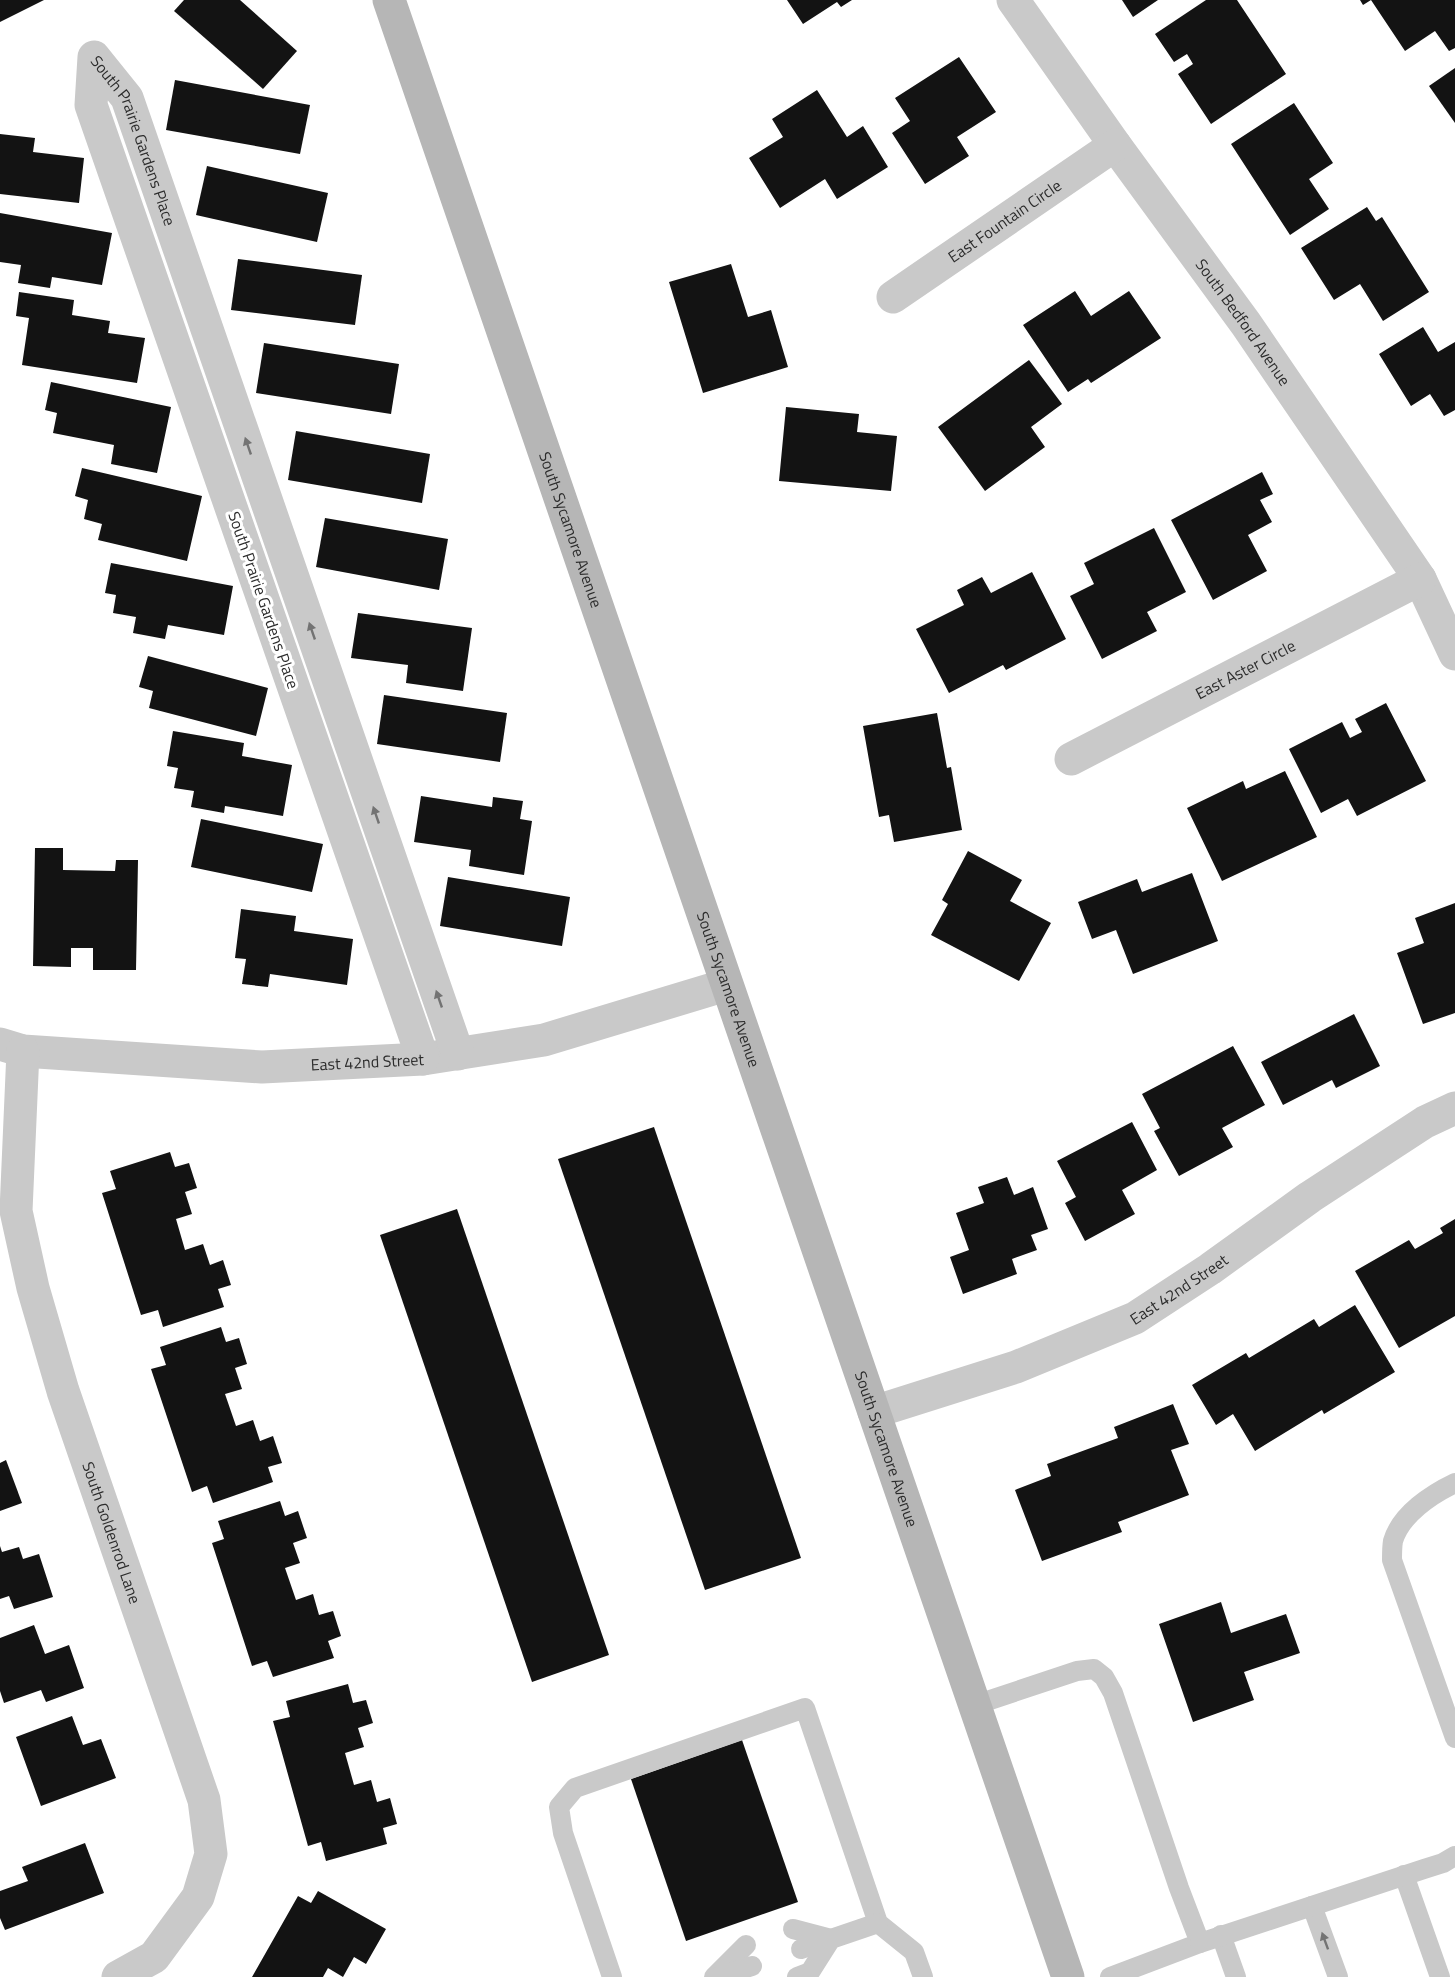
<svg xmlns="http://www.w3.org/2000/svg" width="1455" height="1977" font-family="'Titillium Web',sans-serif">
<style>
.building{fill:#131313}
.lines{fill:none;stroke-linecap:round;stroke-linejoin:round}
.service{stroke:#c9c9c9;stroke-width:20}
.minor{stroke:#c9c9c9;stroke-width:33}
.secondary{stroke:#b6b6b6;stroke-width:33}
.oneway{fill:#737373}
.labels{text-anchor:middle;stroke-width:6;stroke-linejoin:round;paint-order:stroke}
.street-label{font-size:16px;fill:#2c2c2c;stroke:#fff}
</style>
<rect width="100%" height="100%" fill="#fff"/>
<!-- building -->
<g class="building">
<polygon points="0,0 44,0 0,22"/>
<polygon points="184,0 240,0 297,51 263,89 174,11"/>
<polygon points="787,0 852,0 841,7 837,2 803,24"/>
<polygon points="1122,0 1158,0 1133,17"/>
<polygon points="1206,0 1237,0 1286,74 1211,124 1178,74 1193,64 1187,54 1174,62 1155,34"/>
<polygon points="1360,0 1455,0 1455,48 1449,51 1435,31 1405,51 1371,0 1363,5"/>
<polygon points="959,57 996,112 957,137 969,156 925,184 892,133 910,121 895,98"/>
<polygon points="1455,68 1455,123 1429,86"/>
<polygon points="175,80 310,105 300,154 166,130"/>
<polygon points="817,90 847,137 863,126 888,167 837,199 825,179 780,208 749,158 783,137 772,119"/>
<polygon points="1294,103 1333,163 1309,179 1329,209 1290,235 1231,144"/>
<polygon points="0,134 35,138 33,152 84,158 79,203 0,194"/>
<polygon points="207,166 328,193 317,242 196,215"/>
<polygon points="1367,207 1376,221 1382,217 1429,292 1383,321 1360,284 1334,300 1301,248"/>
<polygon points="0,213 112,233 102,285 52,277 50,288 18,283 21,265 0,262"/>
<polygon points="238,259 362,275 355,325 231,310"/>
<polygon points="731,264 748,317 771,310 788,367 703,393 669,282"/>
<polygon points="1075,291 1091,316 1129,291 1161,338 1091,383 1088,379 1068,392 1023,325"/>
<polygon points="19,292 74,300 72,315 110,321 108,333 145,338 137,383 22,365 29,318 16,316"/>
<polygon points="1423,327 1438,352 1455,342 1455,410 1444,416 1430,394 1411,406 1379,354"/>
<polygon points="264,343 399,364 391,414 256,393"/>
<polygon points="1029,360 1062,404 1031,427 1045,447 985,491 938,427"/>
<polygon points="51,382 171,407 157,473 111,464 114,445 53,433 57,413 45,410"/>
<polygon points="786,407 859,414 857,432 897,436 891,491 779,481"/>
<polygon points="296,431 430,454 422,503 288,480"/>
<polygon points="82,468 202,496 187,561 98,540 102,524 84,519 88,500 75,496"/>
<polygon points="1262,472 1273,494 1260,500 1272,522 1248,535 1267,571 1213,600 1171,520"/>
<polygon points="325,518 448,539 439,590 316,567"/>
<polygon points="1154,528 1186,592 1147,612 1157,631 1102,659 1070,596 1094,584 1084,563"/>
<polygon points="111,563 233,586 224,635 168,625 165,639 133,633 136,617 113,613 116,595 105,593"/>
<polygon points="1032,572 1066,639 1006,670 1003,665 949,693 916,629 964,605 957,590 982,577 991,593"/>
<polygon points="358,613 472,628 463,691 406,683 408,665 351,658"/>
<polygon points="148,656 268,688 256,736 149,708 153,691 139,687"/>
<polygon points="384,695 507,713 500,762 377,744"/>
<polygon points="1386,703 1426,781 1357,816 1348,799 1321,813 1289,749 1342,722 1350,738 1362,732 1355,719"/>
<polygon points="937,713 947,768 951,767 962,830 894,842 889,815 879,817 863,726"/>
<polygon points="173,731 244,743 242,756 292,765 283,816 225,806 224,813 191,807 194,791 174,788 178,768 167,766"/>
<polygon points="1285,771 1317,837 1222,881 1187,808 1243,781 1246,789"/>
<polygon points="421,796 492,807 493,797 523,801 520,819 532,821 524,875 469,866 471,850 414,842"/>
<polygon points="201,819 323,844 312,892 191,867"/>
<polygon points="35,848 63,848 63,870 115,871 116,860 138,860 136,970 93,970 93,948 71,948 71,967 33,966"/>
<polygon points="968,851 1022,880 1010,901 1051,923 1019,981 931,935 948,904 942,900"/>
<polygon points="1192,873 1218,941 1133,974 1116,930 1092,939 1078,902 1137,879 1142,892"/>
<polygon points="448,877 570,897 562,946 440,926"/>
<polygon points="1455,903 1455,1013 1423,1024 1397,953 1424,943 1415,918"/>
<polygon points="241,909 296,916 294,931 353,939 347,985 270,974 268,987 242,984 246,959 235,958"/>
<polygon points="1354,1014 1380,1066 1336,1088 1332,1080 1283,1105 1261,1062"/>
<polygon points="1233,1046 1265,1105 1222,1128 1233,1147 1179,1176 1154,1131 1160,1128 1142,1094"/>
<polygon points="1132,1122 1157,1170 1122,1190 1135,1214 1085,1241 1065,1203 1076,1197 1057,1161"/>
<polygon points="654,1127 801,1558 705,1590 558,1159"/>
<polygon points="170,1152 175,1167 189,1163 197,1188 185,1192 192,1214 176,1219 185,1250 203,1244 210,1265 223,1260 231,1285 218,1289 224,1307 163,1327 158,1310 141,1315 102,1193 116,1189 110,1171"/>
<polygon points="1007,1177 1014,1195 1033,1187 1048,1229 1031,1235 1037,1250 1012,1259 1017,1274 963,1294 950,1257 969,1250 956,1213 984,1203 978,1187"/>
<polygon points="457,1209 609,1655 532,1682 380,1235"/>
<polygon points="1455,1219 1455,1316 1399,1348 1355,1271 1409,1240 1415,1249 1443,1233 1440,1228"/>
<polygon points="1355,1305 1395,1372 1324,1414 1322,1410 1255,1451 1233,1414 1216,1425 1192,1385 1246,1353 1249,1358 1314,1319 1319,1327"/>
<polygon points="221,1327 226,1342 239,1338 247,1364 235,1368 242,1389 225,1394 236,1426 253,1420 260,1441 273,1436 282,1463 268,1467 273,1482 213,1503 207,1486 192,1492 151,1369 166,1365 160,1347"/>
<polygon points="1173,1404 1189,1444 1171,1450 1189,1495 1118,1522 1122,1532 1042,1561 1015,1490 1051,1476 1047,1464 1118,1438 1114,1427"/>
<polygon points="6,1460 22,1503 0,1511 0,1463"/>
<polygon points="280,1501 285,1516 298,1511 307,1538 293,1543 300,1563 285,1568 296,1600 313,1594 319,1615 333,1611 341,1636 328,1641 334,1658 273,1677 267,1661 252,1666 212,1543 224,1539 218,1521"/>
<polygon points="0,1546 2,1552 19,1547 23,1559 39,1554 53,1597 14,1609 9,1596 0,1599"/>
<polygon points="1221,1602 1231,1633 1286,1614 1300,1653 1244,1672 1254,1700 1193,1722 1159,1624"/>
<polygon points="34,1625 45,1654 69,1645 84,1688 46,1702 41,1690 4,1703 0,1691 0,1638"/>
<polygon points="348,1684 353,1703 366,1700 373,1723 358,1728 364,1747 345,1753 354,1785 371,1780 377,1802 390,1798 397,1824 383,1828 387,1844 326,1861 321,1842 308,1846 273,1721 290,1717 286,1701"/>
<polygon points="72,1716 83,1745 101,1739 116,1778 41,1806 16,1737"/>
<polygon points="742,1740 798,1902 686,1941 631,1779"/>
<polygon points="85,1843 104,1893 5,1930 0,1918 0,1891 28,1881 22,1867"/>
<polygon points="318,1891 386,1929 366,1964 354,1957 343,1977 328,1968 323,1977 252,1977 298,1896 311,1903"/>
</g>
<g class="lines">
<!-- service -->
<g class="service">
<path d="M 1455,1483 C 1432,1494 1401,1514 1393,1541 C 1392,1547 1392,1554 1392,1560 L 1455,1738"/>
<polyline points="975,1705 1077,1671 1094,1669 1104,1677 1113,1693 1179,1888 1200,1943 1110,1977"/>
<polyline points="1404,1875 1440,1977"/>
<polyline points="1312,1906 1338,1977"/>
<polyline points="793,1929 831,1939 801,1949"/>
<polyline points="1221,1935 1236,1977"/>
<polyline points="1200,1943 1424,1869 1443,1863 1455,1856"/>
<polyline points="612,1977 563,1833 559,1807 575,1788 805,1708 878,1923 914,1952 923,1977"/>
<polyline points="714,1977 746,1945"/>
<polyline points="718,1977 752,1966"/>
<polyline points="797,1977 810,1972 831,1939 878,1923"/>
</g>
<!-- minor -->
<g class="minor">
<path id="s1" d="M 1013,0 L 1115,145 L 1246,324 L 1420,579 L 1455,654"/>
<path id="s2" d="M 893,297 L 1115,145"/>
<path id="s3" d="M 1071,759 L 1420,579"/>
<path id="s4" d="M 0,1044 L 23,1051 L 262,1067 L 423,1059 L 544,1040 L 726,985"/>
<path id="s5" d="M 23,1051 L 16,1211 L 33,1288 L 63,1391 L 204,1800 L 211,1854 L 198,1897 L 154,1957 L 118,1977"/>
<path id="s6" d="M 423,1059 L 91,105 L 94,57 L 127,98 L 458,1054"/>
<path id="s7" d="M 874,1412 L 1016,1367 L 1135,1318 L 1210,1269 L 1310,1197 L 1425,1122 L 1455,1108"/>
</g>
<!-- secondary -->
<path class="secondary" id="s8" d="M 389,0 L 1068,1977"/>
</g>
<!-- one-way arrows -->
<defs><path id="oneway-solid" d="M-6-.8H1V-3.2L6.5 0L1 3.2V.8H-6Z" transform="scale(1.5)"/></defs>
<g class="oneway">
<use href="#oneway-solid" transform="translate(248 446) rotate(-109)"/>
<use href="#oneway-solid" transform="translate(312 631) rotate(-109)"/>
<use href="#oneway-solid" transform="translate(376 815) rotate(-109)"/>
<use href="#oneway-solid" transform="translate(439 999) rotate(-109)"/>
<use href="#oneway-solid" transform="translate(1325 1941) rotate(-110)"/>
</g>
<g class="labels">
<!-- street labels -->
<g class="street-label">
<text dy="6" stroke="none"><textPath href="#s6" startOffset="1152">South Prairie Gardens Place</textPath></text>
<text dy="6" stroke="none"><textPath href="#s2" startOffset="135">East Fountain Circle</textPath></text>
<text dy="6" stroke="none"><textPath href="#s1" startOffset="396">South Bedford Avenue</textPath></text>
<text dy="6" stroke="none"><textPath href="#s8" startOffset="560">South Sycamore Avenue</textPath></text>
<text transform="translate(264 600) rotate(71)" y="6">South Prairie Gardens Place</text>
<text dy="6" stroke="none"><textPath href="#s3" startOffset="196">East Aster Circle</textPath></text>
<text dy="6" stroke="none"><textPath href="#s8" startOffset="1046">South Sycamore Avenue</textPath></text>
<text dy="6" stroke="none"><textPath href="#s4" startOffset="369">East 42nd Street</textPath></text>
<text dy="6" stroke="none"><textPath href="#s7" startOffset="330">East 42nd Street</textPath></text>
<text dy="6" stroke="none"><textPath href="#s8" startOffset="1532">South Sycamore Avenue</textPath></text>
<text dy="6" stroke="none"><textPath href="#s5" startOffset="496">South Goldenrod Lane</textPath></text>
</g>
</g>
</svg>
